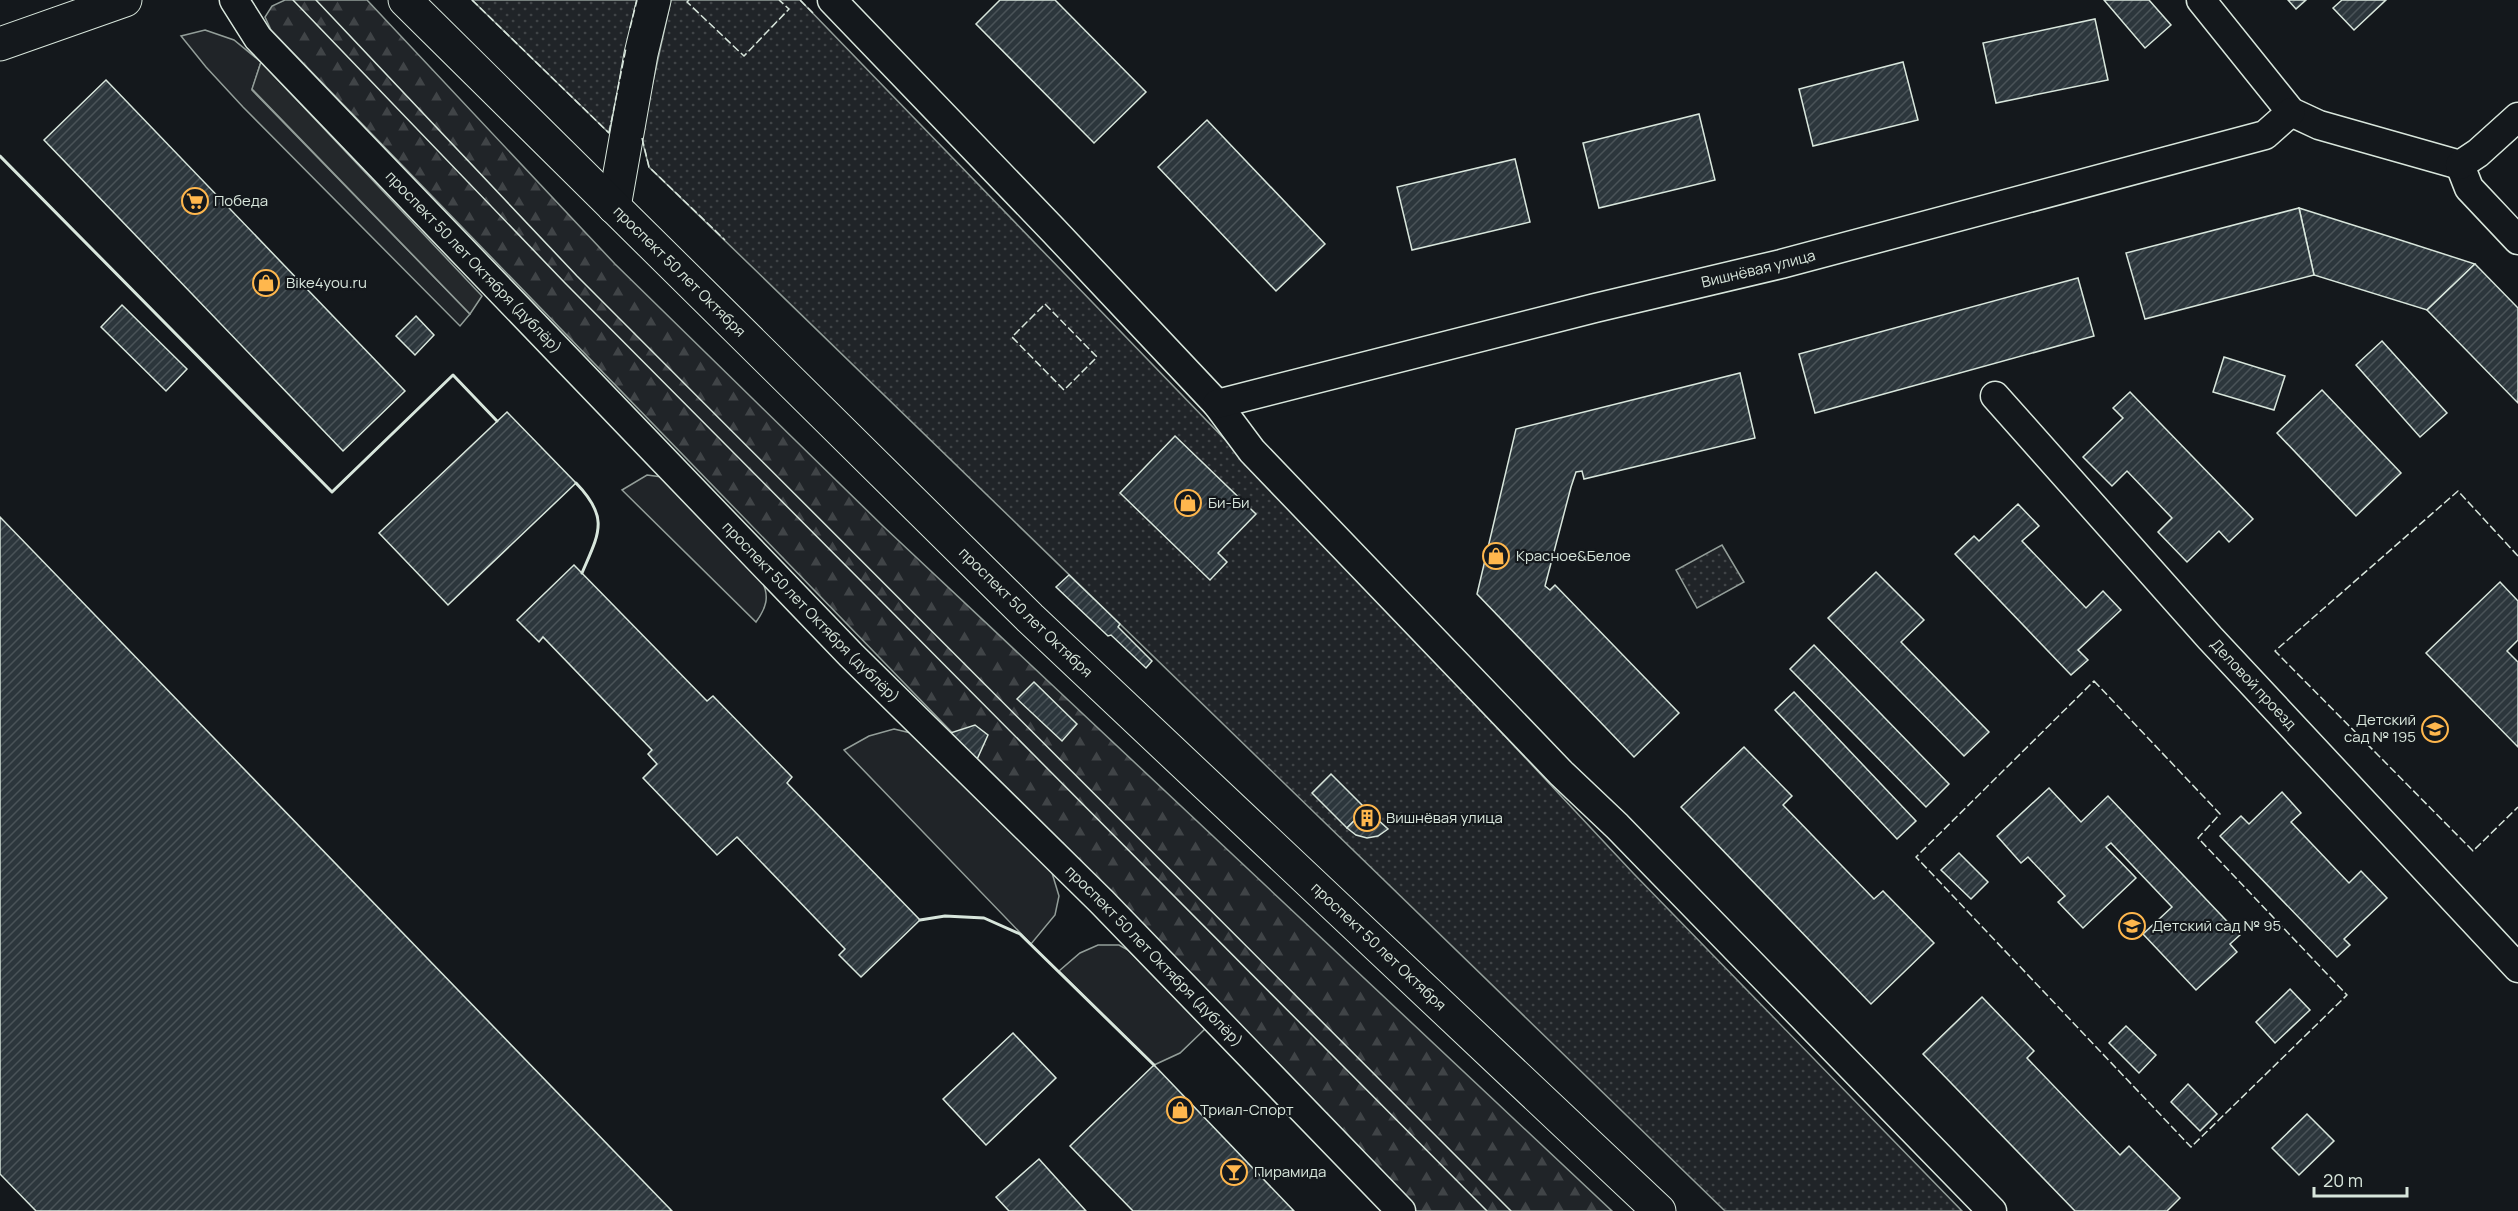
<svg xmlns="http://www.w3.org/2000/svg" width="2518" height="1211" font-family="Manrope,sans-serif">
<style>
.grass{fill:#202428;stroke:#939e99;stroke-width:1.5}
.forest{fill:url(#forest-firs);stroke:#939e99;stroke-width:1.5}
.park{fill:url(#park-dots);stroke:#939e99;stroke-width:1.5}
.parking{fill:#24282b;stroke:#939e99;stroke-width:1.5}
.building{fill:url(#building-hatch);stroke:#d8e6dc;stroke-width:1.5}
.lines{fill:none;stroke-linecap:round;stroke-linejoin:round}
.street-casing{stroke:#d8e6dc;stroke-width:31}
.secondary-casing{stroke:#d8e6dc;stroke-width:35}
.primary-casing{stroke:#d8e6dc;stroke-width:35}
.street{stroke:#14181c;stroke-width:28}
.secondary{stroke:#14181c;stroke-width:33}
.primary{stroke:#14181c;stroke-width:33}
.tram{stroke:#d8e6dc;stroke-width:1.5}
.fence{stroke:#d8e6dc;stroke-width:1.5;stroke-dasharray:8 3;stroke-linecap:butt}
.wall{stroke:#d8e6dc;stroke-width:3}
.labels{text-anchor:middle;stroke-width:4.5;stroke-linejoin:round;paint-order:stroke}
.poi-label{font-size:15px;fill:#d8e6dc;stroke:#14181c;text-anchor:start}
.street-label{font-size:15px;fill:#d8e6dc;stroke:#14181c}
</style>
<defs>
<pattern id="forest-firs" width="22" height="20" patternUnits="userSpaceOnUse" patternTransform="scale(1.5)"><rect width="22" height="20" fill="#202428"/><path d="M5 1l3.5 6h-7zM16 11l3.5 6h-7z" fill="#404447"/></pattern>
<pattern id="park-dots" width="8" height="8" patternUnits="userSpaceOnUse" patternTransform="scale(1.5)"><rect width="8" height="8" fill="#202428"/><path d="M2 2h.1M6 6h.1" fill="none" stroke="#404447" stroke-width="1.8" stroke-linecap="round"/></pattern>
<pattern id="building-hatch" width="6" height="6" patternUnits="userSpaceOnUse" patternTransform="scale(1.5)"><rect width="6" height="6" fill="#2c363c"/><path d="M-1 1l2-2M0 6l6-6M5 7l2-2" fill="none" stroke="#4a5358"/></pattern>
</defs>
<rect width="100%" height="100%" fill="#14181c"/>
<!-- grass -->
<g class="grass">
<polygon points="205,30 234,40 261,62 252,90 470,314 460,326 243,107 206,67 181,36"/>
<path d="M 647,475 L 662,477 L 762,581 C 770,597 766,608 756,622 L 622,490 Z"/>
<polygon points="894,729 915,734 1052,873 1059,896 1055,915 1031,944 844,750 869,736"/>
<polygon points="1098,945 1119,945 1128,950 1205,1029 1180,1053 1154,1065 1059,971 1080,953"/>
</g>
<!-- forest -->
<polygon class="forest" points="285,0 367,0 615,264 884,527 1612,1211 1416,1211 271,30 265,17 272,6"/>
<!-- park -->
<g class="park">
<polygon points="472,0 637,0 609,133"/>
<polygon points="671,0 800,0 1299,516 1634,874 1962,1211 1725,1211 649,167 641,136"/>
<polygon points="1722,545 1744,582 1697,608 1676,570"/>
</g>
<!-- parking -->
<polygon class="parking" points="261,62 482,296 470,314 252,89"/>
<!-- building -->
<g class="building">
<polygon points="1000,0 1055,0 1146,92 1094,143 976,24"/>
<polygon points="2104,0 2149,0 2171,25 2145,48"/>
<polygon points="2288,0 2306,0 2296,9"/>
<polygon points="2342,0 2386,0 2354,30 2333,8"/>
<polygon points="2095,19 2108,80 1996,103 1983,43"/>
<polygon points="1903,62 1918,120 1813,146 1799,89"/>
<polygon points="106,80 405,391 343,451 44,140"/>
<polygon points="1699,114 1715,180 1599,208 1583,143"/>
<polygon points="1207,120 1325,244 1276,291 1158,167"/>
<polygon points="1515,159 1530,222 1412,250 1397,187"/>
<polygon points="2299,208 2394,238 2475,264 2427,310 2314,275"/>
<polygon points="2299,208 2314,275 2145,319 2126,253"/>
<polygon points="2475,264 2518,308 2518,403 2427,310"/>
<polygon points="2078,278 2094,336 1815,413 1799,354"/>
<polygon points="122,305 187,369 166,391 101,327"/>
<polygon points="416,316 434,335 415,355 396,336"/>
<polygon points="2382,341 2447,413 2420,437 2356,365"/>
<polygon points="2224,357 2285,376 2274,410 2213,392"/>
<polygon points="1740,373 1755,438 1584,479 1582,471 1576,472 1571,487 1545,586 1550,590 1555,585 1679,713 1634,757 1477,594 1516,429"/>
<polygon points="2322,390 2401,473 2356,516 2277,433"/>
<polygon points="2130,392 2253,519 2229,542 2219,531 2187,562 2158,532 2172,518 2127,471 2112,486 2083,457 2123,418 2113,408"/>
<polygon points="507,412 576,483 448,605 379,533"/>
<polygon points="1175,436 1256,514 1218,553 1227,562 1210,580 1120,493"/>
<polygon points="2018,504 2039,526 2022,541 2086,608 2103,591 2121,610 2078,650 2088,660 2071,675 1955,554 1974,536 1979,541"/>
<polygon points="0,517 672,1211 36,1211 0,1174"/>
<polygon points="574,565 707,701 713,696 792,777 787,783 920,920 861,977 839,955 845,949 737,837 717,855 643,778 657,764 648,754 652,750 543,637 539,642 517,620"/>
<polygon points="1876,572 1924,620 1901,642 1989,732 1964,756 1828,618"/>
<polygon points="1069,575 1120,624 1118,627 1152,661 1146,668 1111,635 1108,636 1056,587"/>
<polygon points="2500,582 2518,601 2518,640 2507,651 2518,662 2518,747 2426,653"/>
<polygon points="1814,645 1949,784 1926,807 1790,669"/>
<polygon points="1034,682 1077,724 1062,741 1017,699"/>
<polygon points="1794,692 1916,821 1897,839 1775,710"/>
<polygon points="975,725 988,735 974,766 941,736"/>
<polygon points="1744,747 1792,796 1783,805 1874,899 1883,891 1934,943 1871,1004 1681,807"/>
<polygon points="1331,774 1366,809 1347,828 1312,793"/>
<polygon points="2049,788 2081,822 2108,796 2240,935 2230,944 2237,952 2196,990 2143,934 2172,907 2111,843 2106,847 2136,878 2083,928 2058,902 2065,896 2028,857 2021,863 1997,836"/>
<polygon points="2282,792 2301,813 2291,822 2349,883 2361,871 2387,898 2344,939 2350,945 2337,957 2220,836 2241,816 2249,824"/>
<polygon points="1366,809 1388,829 1378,836 1367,838 1356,835 1347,828"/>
<polygon points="1959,853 1988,882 1971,899 1941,870"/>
<polygon points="2290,989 2310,1010 2275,1043 2256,1022"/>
<polygon points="1982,997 2034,1051 2027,1058 2120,1155 2129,1146 2180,1198 2167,1211 2075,1211 1923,1054"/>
<polygon points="2126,1026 2156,1055 2139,1073 2109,1043"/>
<polygon points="1013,1033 1056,1078 986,1145 943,1099"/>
<polygon points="1154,1065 1294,1211 1133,1211 1070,1146"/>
<polygon points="2188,1084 2217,1114 2200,1131 2171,1102"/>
<polygon points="2307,1114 2334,1141 2299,1175 2272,1148"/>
<polygon points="1039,1159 1086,1211 1009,1211 996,1197"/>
</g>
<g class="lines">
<defs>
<g id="street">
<path id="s1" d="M 234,0 L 258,38 L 851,655 L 1102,902 L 1401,1211"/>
<polyline points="832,0 1054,231 1217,404 1252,451 1561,773 1617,826 1992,1211"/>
<polyline points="2201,0 2291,112 2319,125 2460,165"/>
<polyline points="2460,165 2469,188 2518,240"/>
<polyline points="2460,165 2478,153 2518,117"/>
<path id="s2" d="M 1995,396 L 2210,638 L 2518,968"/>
<path id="s3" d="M 1217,404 L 1595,308 L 1781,264 L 2265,135 L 2291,112"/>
</g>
<g id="secondary">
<polyline points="0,44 125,0"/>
<polyline points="614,207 641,54 654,0"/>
</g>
<g id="primary">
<path id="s4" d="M 405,0 L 1030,618 L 1659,1211"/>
</g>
</defs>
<!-- street casing -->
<use href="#street" class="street-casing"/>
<!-- secondary casing -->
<use href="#secondary" class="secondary-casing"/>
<!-- primary casing -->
<use href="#primary" class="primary-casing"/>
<!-- street -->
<use href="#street" class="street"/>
<!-- secondary -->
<use href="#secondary" class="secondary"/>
<!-- primary -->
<use href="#primary" class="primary"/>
<!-- tram -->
<g class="tram">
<polyline points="293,0 565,283 1487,1211"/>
<polyline points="316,0 577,276 1511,1211"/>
</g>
<!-- fence -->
<g class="fence">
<polyline points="472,0 609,133"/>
<polyline points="689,0 687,2 744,56 789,9 779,0"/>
<polyline points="800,0 813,13"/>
<polyline points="630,28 637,0"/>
<polyline points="609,133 626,48"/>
<polyline points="642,138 649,167 725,240"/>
<polygon points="1045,304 1097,357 1064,390 1012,337"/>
<polyline points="2518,556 2458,491 2275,651 2473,851 2518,807"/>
<polygon points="2094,681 2220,814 2198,838 2347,995 2191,1147 1916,857"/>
</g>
<!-- wall -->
<g class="wall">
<polyline points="0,156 332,492 453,375 497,421"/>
<path d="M 576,483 C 610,518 599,533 582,573"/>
<polyline points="920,920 945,916 984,918 1020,934 1154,1065"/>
</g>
</g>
<!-- icons -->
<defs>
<symbol id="supermarket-ring" viewBox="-11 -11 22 22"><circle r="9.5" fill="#14181c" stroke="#ffb74d" stroke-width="1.5"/><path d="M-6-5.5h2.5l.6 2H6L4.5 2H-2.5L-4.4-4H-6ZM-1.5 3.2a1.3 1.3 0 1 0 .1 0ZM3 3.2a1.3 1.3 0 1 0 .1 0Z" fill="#ffb74d"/></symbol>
<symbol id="shop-ring" viewBox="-11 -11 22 22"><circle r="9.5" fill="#14181c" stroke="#ffb74d" stroke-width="1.5"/><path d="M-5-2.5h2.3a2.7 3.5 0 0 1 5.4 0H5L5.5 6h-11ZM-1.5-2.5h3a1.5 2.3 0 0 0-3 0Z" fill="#ffb74d"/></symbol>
<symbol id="school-ring" viewBox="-11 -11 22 22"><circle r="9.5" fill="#14181c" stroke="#ffb74d" stroke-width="1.5"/><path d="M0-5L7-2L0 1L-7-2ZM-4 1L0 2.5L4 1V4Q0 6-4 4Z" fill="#ffb74d"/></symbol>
<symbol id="building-ring" viewBox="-11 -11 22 22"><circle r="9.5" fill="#14181c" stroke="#ffb74d" stroke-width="1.5"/><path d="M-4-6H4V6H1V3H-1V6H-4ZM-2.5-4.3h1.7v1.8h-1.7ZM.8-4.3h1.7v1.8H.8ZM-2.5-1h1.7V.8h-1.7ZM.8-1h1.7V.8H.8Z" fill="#ffb74d"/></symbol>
<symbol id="bar-ring" viewBox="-11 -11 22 22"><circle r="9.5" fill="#14181c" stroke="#ffb74d" stroke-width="1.5"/><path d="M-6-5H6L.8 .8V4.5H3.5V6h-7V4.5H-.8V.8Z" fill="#ffb74d"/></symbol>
</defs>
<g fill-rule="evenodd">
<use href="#supermarket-ring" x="180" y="186" width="30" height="30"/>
<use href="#shop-ring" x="251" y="268" width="30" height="30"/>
<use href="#shop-ring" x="1173" y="488" width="30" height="30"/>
<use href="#shop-ring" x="1481" y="541" width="30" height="30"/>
<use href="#school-ring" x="2420" y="714" width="30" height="30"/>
<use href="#building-ring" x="1352" y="803" width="30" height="30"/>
<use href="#school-ring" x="2117" y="911" width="30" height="30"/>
<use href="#shop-ring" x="1165" y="1095" width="30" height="30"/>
<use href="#bar-ring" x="1219" y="1157" width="30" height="30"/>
</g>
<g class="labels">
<!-- poi labels -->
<g class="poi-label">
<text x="214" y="206">Победа</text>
<text x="286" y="288">Bike4you.ru</text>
<text x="1208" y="508">Би-Би</text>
<text x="1516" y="561">Красное&amp;Белое</text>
<text x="2416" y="725" text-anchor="end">Детский<tspan x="2416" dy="17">сад № 195</tspan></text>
<text x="1386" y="823">Вишнёвая улица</text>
<text x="2152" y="931">Детский сад № 95</text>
<text x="1200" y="1115">Триал-Спорт</text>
<text x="1254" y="1177">Пирамида</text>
</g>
<!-- street labels -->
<g class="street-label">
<text dy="5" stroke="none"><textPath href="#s1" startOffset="356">проспект 50 лет Октября (дублёр)</textPath></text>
<text dy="5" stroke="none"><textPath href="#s3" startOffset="558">Вишнёвая улица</textPath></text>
<text dy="5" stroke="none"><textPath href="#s4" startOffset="386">проспект 50 лет Октября</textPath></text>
<text dy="5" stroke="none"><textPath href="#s1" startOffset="842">проспект 50 лет Октября (дублёр)</textPath></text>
<text dy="5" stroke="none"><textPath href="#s4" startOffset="872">проспект 50 лет Октября</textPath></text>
<text dy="5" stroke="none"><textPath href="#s2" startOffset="387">Деловой проезд</textPath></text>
<text dy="5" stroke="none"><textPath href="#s4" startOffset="1358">проспект 50 лет Октября</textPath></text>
<text dy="5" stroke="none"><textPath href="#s1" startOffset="1328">проспект 50 лет Октября (дублёр)</textPath></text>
</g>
</g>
<!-- scale -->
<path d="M2314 1187v9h93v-9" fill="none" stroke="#d8e6dc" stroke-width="3"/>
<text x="2323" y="1187" font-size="18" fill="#d8e6dc" stroke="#14181c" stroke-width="4.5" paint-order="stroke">20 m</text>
</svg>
